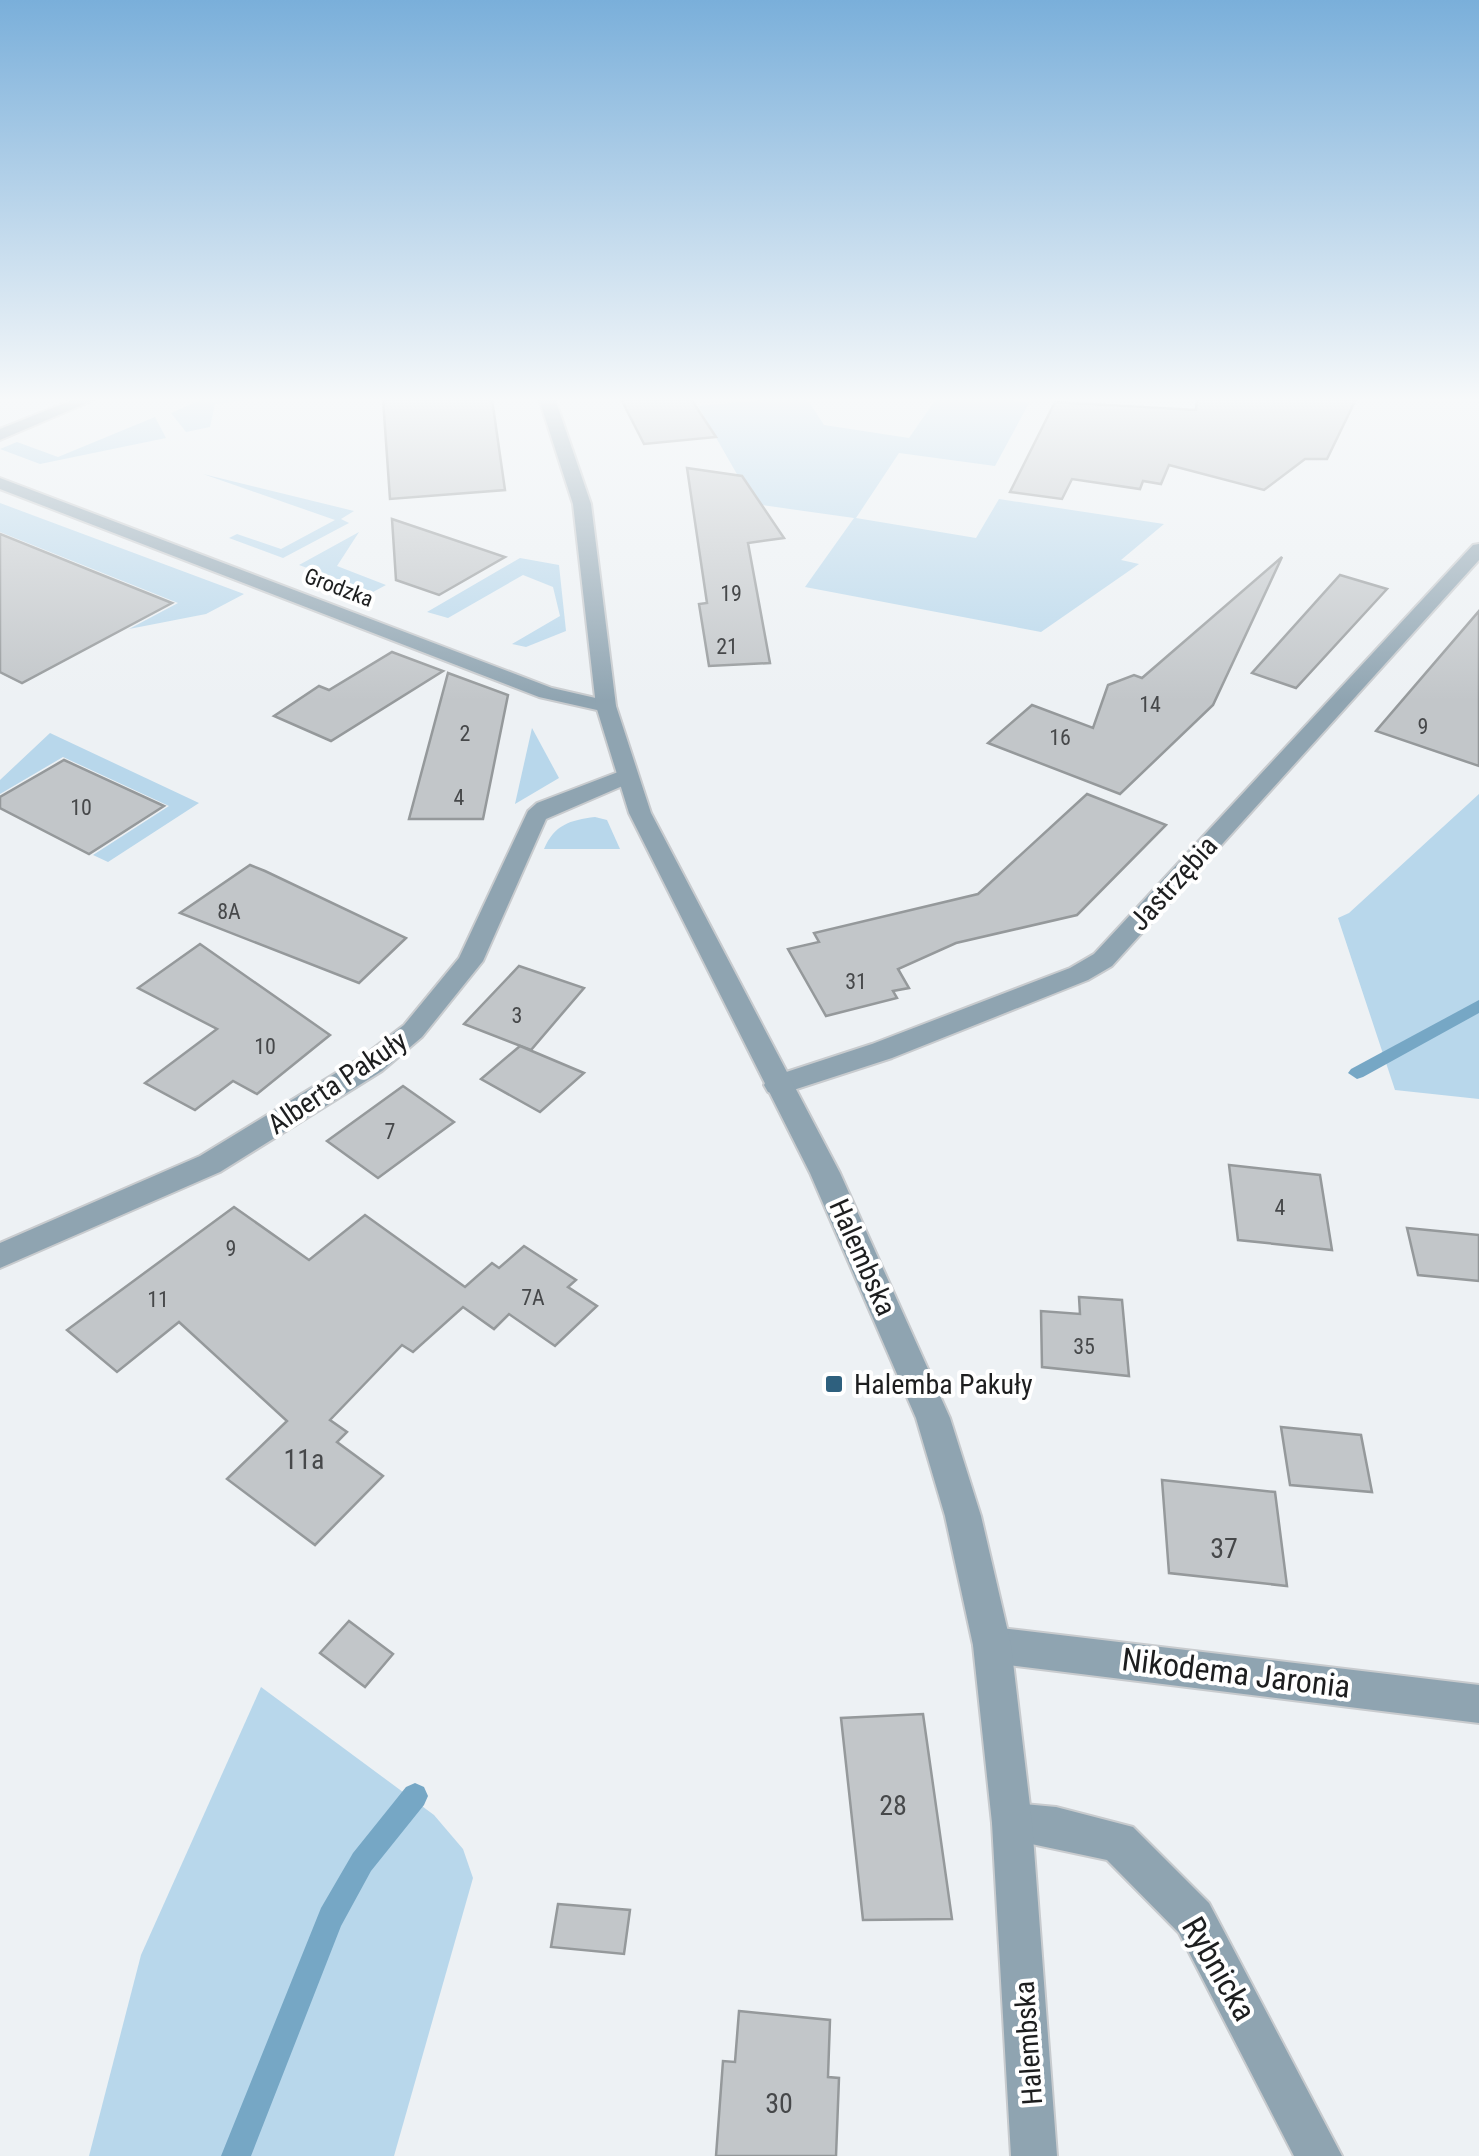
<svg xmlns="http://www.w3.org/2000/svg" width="1479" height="2156" font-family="'Roboto Condensed',sans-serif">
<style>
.green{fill:#b8d7eb}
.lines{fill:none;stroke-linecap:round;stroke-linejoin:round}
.stream{fill:#76a7c5;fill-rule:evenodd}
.building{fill:#c2c6c9;stroke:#95999b;stroke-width:2.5}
.minor-casing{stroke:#c8cbce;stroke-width:4}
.tertiary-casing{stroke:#c8cbce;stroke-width:4}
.minor{fill:#8fa4b1;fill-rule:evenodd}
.tertiary{fill:#8fa4b1;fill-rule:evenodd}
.poi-dot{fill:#2e607e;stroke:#fff;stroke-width:4}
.labels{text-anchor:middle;stroke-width:8;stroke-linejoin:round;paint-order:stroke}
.far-street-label{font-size:22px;fill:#1d1e1f;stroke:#fff}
.number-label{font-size:22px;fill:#46484a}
.street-label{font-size:28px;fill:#1d1e1f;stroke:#fff}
.poi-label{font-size:28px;fill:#1d1e1f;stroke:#fff;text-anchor:start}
.near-number-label{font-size:28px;fill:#46484a}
.near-street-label{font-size:32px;fill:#1d1e1f;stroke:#fff}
</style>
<rect width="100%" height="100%" fill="#edf1f4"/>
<!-- green -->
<g class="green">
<polygon points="203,399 261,399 215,404 210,427 186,432 171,413"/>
<polygon points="773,399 807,399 824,425 909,438 936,399 1006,399 1029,403 995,466 899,453 856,518 976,538 999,499 1164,524 1121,560 1139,564 1041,632 805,587 854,518 754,504 698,406"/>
<polygon points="155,417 166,438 40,464 0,449 17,442 58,457"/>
<polygon points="203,474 354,511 341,519 349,523 283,558 229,538 237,534 281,549 335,520"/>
<polygon points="0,503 244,594 206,614 129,629 178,603 0,532"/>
<polygon points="359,532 337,566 386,585 373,592 299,565"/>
<polygon points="520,558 559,565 566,631 526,647 512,644 560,616 553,587 523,575 448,618 427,612"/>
<polygon points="532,728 559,778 515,804"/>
<polygon points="50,733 199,803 108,862 93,855 169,806 63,757 0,794 0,780"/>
<polygon points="1479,794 1479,1099 1395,1090 1338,918 1349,913"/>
<path d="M 595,817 L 607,820 L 620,849 L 544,849 C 554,825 570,820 595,817 Z"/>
<polygon points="261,1687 434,1815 463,1849 473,1878 394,2156 89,2156 141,1955"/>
</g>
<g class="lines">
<!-- stream -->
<g class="stream">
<polygon points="1479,1000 1479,1013 1363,1077 1357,1079 1348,1073 1351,1069"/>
<polygon points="415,1783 424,1787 428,1796 424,1805 371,1871 341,1926 251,2156 221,2156 321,1908 353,1853 406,1787"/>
</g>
</g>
<!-- building -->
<g class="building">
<polygon points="383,399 492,399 505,490 390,499"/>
<polygon points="621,399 691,399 716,437 644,444"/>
<polygon points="1197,399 1356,399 1327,459 1305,459 1264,490 1169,465 1161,484 1143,481 1140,489 1072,479 1062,499 1010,492 1055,402 1196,410"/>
<polygon points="687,468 742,476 784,538 748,543 770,663 709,666 699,604 707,603"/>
<polygon points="392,519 505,557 439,595 396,580"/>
<polygon points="0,534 92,571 172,603 22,683 0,672"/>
<polygon points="1282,557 1213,705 1120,794 988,743 1032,705 1093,728 1108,685 1134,675 1142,678"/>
<polygon points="1340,575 1387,589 1296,688 1252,673"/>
<polygon points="1479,611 1479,766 1376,731"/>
<polygon points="392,652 443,671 331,741 274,716 319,686 329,690"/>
<polygon points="448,673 508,695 483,819 409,819"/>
<polygon points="64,760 164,806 89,854 0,808 0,797"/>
<polygon points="1087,794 1166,825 1077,915 956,943 898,969 909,988 893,991 897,998 826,1016 788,949 819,942 814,933 978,894"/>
<polygon points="250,865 265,871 406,938 359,983 180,913"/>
<polygon points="200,944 330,1035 257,1094 233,1081 195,1110 145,1083 217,1029 138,988"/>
<polygon points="519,966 584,988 531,1050 464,1024"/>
<polygon points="520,1046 584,1073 540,1112 481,1079"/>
<polygon points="403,1086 454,1122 378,1178 327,1141"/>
<polygon points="1229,1165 1320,1175 1332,1250 1238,1240"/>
<polygon points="234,1207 309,1260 365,1215 465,1287 492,1263 499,1268 524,1246 576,1280 568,1287 597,1306 555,1346 509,1314 494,1329 463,1307 413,1352 402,1345 330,1420 347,1432 337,1442 383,1476 315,1545 227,1479 287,1421 179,1322 117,1372 67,1330"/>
<polygon points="1407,1228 1479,1235 1479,1281 1418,1275"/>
<polygon points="1079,1297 1122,1300 1129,1376 1042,1367 1041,1311 1080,1314"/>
<polygon points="1281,1427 1361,1435 1372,1492 1290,1485"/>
<polygon points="1162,1480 1275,1492 1287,1586 1169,1573"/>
<polygon points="349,1621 393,1654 365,1687 320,1653"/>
<polygon points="923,1714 952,1919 863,1920 841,1718"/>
<polygon points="558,1904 630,1910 624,1954 551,1947"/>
<polygon points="739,2011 830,2020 828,2077 839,2078 836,2156 716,2156 723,2061 735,2062"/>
</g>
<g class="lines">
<defs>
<g id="minor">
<polygon points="75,399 96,399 0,440 0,429"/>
<polygon points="0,478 552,688 613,702 616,706 606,712 539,697 0,489"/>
<polygon points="1479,544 1479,560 1112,966 1088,980 892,1058 778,1095 768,1092 764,1085 768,1078 872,1044 1070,968 1094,954 1473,545"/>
<polygon points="626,769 634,771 637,776 634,781 546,819 483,961 422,1037 382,1071 220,1172 0,1268 0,1243 200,1156 362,1057 404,1025 459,958 528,811 537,803"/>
<polygon points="992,1627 1479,1685 1479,1723 992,1663 979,1658 973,1645 979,1632"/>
<polygon points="1012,1803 1056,1807 1133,1827 1209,1903 1342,2156 1294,2156 1179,1933 1107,1860 998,1837 992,1823 998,1809"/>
</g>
<polygon id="tertiary" points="539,399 555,399 591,504 616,706 651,813 840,1173 950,1418 981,1516 1011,1645 1032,1823 1057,2156 1011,2156 992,1823 973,1645 945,1516 916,1418 810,1173 629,813 596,706 573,504"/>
</defs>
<!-- minor casing -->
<use href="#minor" class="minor-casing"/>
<!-- tertiary casing -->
<use href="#tertiary" class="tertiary-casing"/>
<!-- minor -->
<use href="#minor" class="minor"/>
<!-- tertiary -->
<use href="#tertiary" class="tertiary"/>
</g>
<!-- sky -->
<linearGradient id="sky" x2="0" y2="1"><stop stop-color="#7aafda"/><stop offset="0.57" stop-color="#f7f9fa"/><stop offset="1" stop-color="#f7f9fa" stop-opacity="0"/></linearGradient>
<rect width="1479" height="701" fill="url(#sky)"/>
<!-- markers -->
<rect class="poi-dot" x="824" y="1374" width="20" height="20" rx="5"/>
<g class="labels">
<!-- far-street labels -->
<g class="far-street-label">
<text transform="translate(339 587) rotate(21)" y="8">Grodzka</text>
</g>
<!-- number labels -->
<g class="number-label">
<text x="731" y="601">19</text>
<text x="727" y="654">21</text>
<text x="1150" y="712">14</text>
<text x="1423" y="734">9</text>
<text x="465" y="741">2</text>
<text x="1060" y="745">16</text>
<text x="459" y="805">4</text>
<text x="81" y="815">10</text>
<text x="229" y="919">8A</text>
<text x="856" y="989">31</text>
<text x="517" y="1023">3</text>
<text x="265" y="1054">10</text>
<text x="390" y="1139">7</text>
<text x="1280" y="1215">4</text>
<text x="231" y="1256">9</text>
<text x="533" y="1305">7A</text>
<text x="158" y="1307">11</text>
<text x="1084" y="1354">35</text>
</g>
<!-- street labels -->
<g class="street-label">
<text transform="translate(1173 883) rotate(-48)" y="10">Jastrzębia</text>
<text transform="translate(337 1082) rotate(-34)" y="10">Alberta Pakuły</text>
<text transform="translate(863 1257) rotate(66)" y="10">Halembska</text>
<text transform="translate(1028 2043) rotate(-94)" y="10">Halembska</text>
</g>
<!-- poi labels -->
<g class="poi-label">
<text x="854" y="1394">Halemba Pakuły</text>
</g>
<!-- near-number labels -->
<g class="near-number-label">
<text x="304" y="1469">11a</text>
<text x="1224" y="1558">37</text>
<text x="893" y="1815">28</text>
<text x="779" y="2113">30</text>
</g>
<!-- near-street labels -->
<g class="near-street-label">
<text transform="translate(1236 1673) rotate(7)" y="11">Nikodema Jaronia</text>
<text transform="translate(1219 1969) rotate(60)" y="11">Rybnicka</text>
</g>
</g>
</svg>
